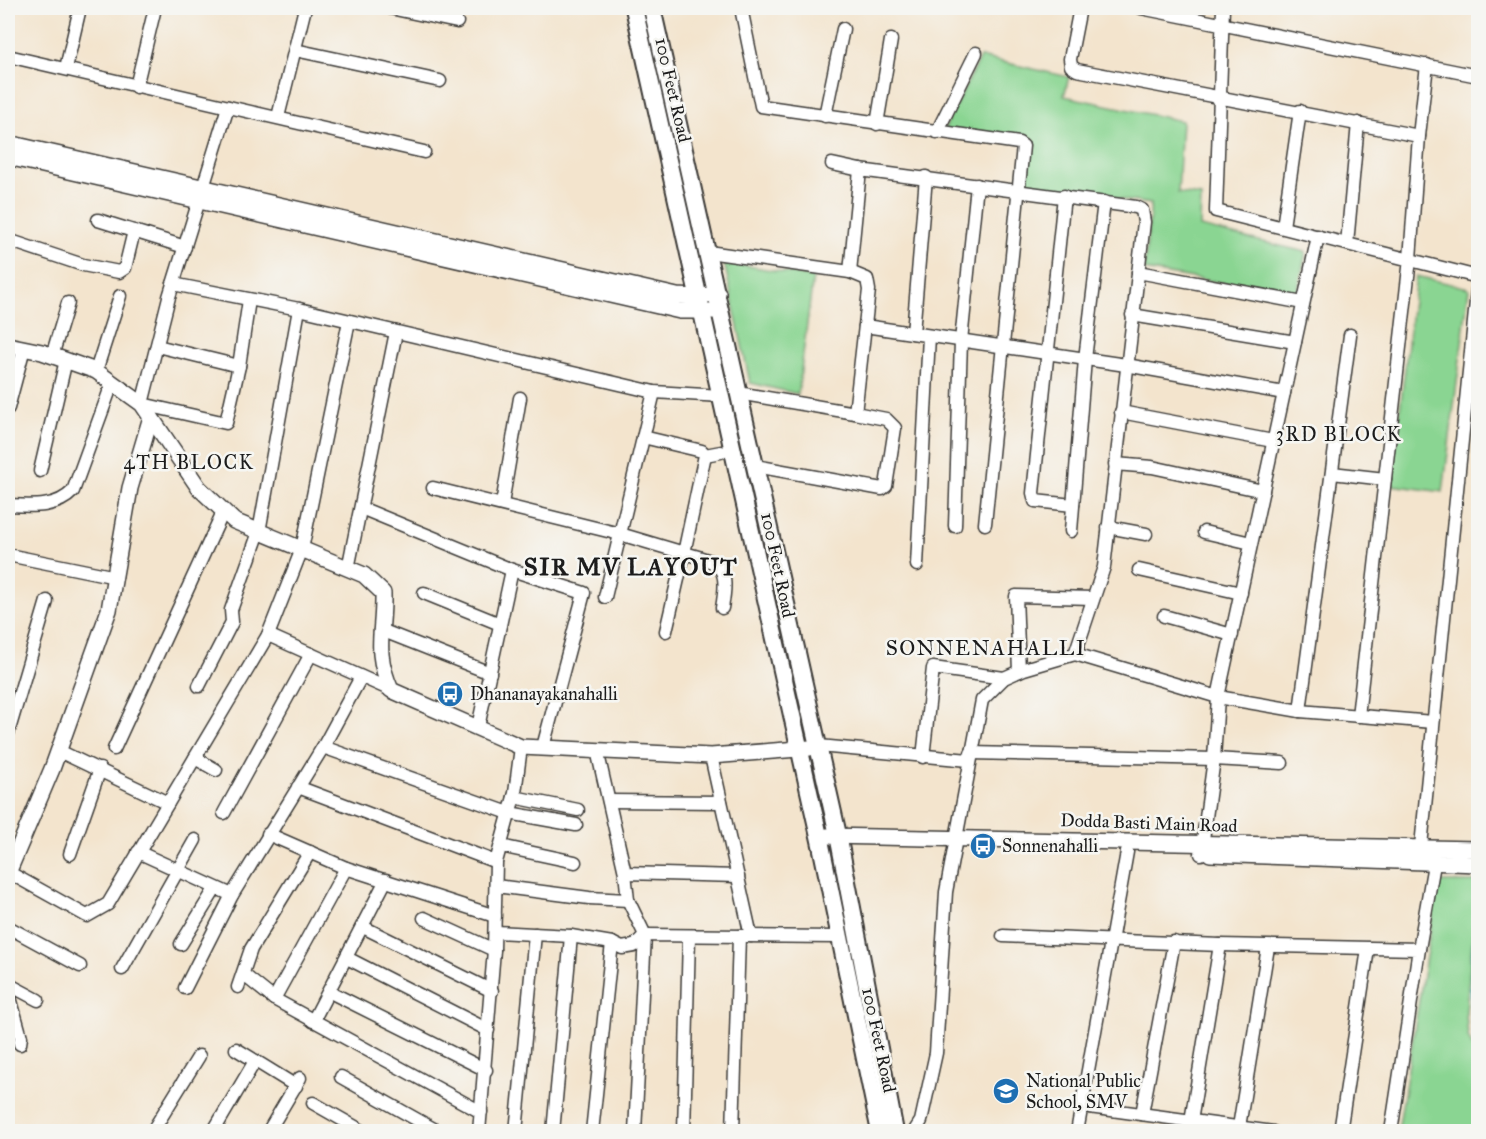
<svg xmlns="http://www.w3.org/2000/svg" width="1486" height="1139" font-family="'IM FELL Great Primer',serif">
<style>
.green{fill:#8ad592;stroke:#537857;stroke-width:1.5}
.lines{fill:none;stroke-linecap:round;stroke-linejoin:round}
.stream{stroke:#53bed0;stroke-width:3}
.minor-casing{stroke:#3c3a37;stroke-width:15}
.tertiary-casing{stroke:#3c3a37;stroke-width:18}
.secondary-casing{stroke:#3c3a37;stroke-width:20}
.minor{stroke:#fff;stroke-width:12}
.tertiary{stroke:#fff;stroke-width:15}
.secondary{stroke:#fff;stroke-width:16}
.labels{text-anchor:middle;stroke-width:5;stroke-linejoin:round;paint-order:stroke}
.street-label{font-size:18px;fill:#1c1c1c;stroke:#f6f6f2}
.poi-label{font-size:18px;fill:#1c1c1c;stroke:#f6f6f2;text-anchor:start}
.neighbourhood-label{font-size:20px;letter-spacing:1.5px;fill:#1c1c1c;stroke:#f6f6f2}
.quarter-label{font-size:21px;letter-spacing:1.5px;fill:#1c1c1c;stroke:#f6f6f2}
.district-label{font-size:24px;font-weight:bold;letter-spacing:1.5px;fill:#1c1c1c;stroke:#f6f6f2}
</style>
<rect width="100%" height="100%" fill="#f6f6f2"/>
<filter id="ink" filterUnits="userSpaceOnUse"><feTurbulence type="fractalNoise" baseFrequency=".0167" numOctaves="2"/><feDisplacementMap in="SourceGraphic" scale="12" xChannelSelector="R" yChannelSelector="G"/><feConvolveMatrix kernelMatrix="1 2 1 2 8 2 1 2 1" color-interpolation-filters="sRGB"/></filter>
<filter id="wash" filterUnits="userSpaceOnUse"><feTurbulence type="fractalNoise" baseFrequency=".008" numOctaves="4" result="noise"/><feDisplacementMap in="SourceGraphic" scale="24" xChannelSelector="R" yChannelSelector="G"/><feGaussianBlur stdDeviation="1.35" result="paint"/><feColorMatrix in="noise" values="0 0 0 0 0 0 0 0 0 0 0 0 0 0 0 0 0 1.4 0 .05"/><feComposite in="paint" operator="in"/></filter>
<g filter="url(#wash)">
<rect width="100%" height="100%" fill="#f3e4cd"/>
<!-- green -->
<g class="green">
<polygon points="980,57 1069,77 1064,96 1182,121 1178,193 1201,196 1200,227 1306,252 1297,295 1144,270 1151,204 1026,186 1031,142 944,130"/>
<polygon points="724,262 813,277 798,394 750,383"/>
<polygon points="1416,276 1469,288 1443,492 1391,485"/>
<polygon points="1438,882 1477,882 1466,1013 1468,1036 1478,1060 1478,1131 1398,1131"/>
</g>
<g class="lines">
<!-- stream -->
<path class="stream" d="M 1478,902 C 1474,950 1466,1001 1478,1049"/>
</g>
</g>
<g filter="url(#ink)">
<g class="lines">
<defs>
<g id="minor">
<polyline points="390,8 457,22"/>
<polyline points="741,8 761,106 1019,143 1023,146 985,524"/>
<polyline points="1080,8 1070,59 1071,66 1077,70 1419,136"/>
<polyline points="1141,8 1478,76"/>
<polyline points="1223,8 1216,211 1478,277"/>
<polyline points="295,50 440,81"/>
<polyline points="8,56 424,152"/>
<polyline points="66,68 80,8"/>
<polyline points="136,87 155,8"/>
<polyline points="228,107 169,297 142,404 226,423 239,366 249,300"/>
<polyline points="825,116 843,29"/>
<polyline points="278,117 305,8"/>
<polyline points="877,124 891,40"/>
<polyline points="937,132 976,53"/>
<polyline points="832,164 860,170"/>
<polyline points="1064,196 1033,493 1035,501 1073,505"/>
<polyline points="98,220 185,247"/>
<polyline points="1283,227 1300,111"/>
<polyline points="8,240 83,265 119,272 125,268 134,231"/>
<polyline points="1347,244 1358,123"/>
<polyline points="708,252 850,272 867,279 869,290 855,413 738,393"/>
<polyline points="850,272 860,170 1136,207 1142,210 1144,222 1104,567 1075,654"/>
<polyline points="1138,272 1303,303"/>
<polyline points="173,284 299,309 654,392 721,396"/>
<polyline points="1132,315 1295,342"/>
<polyline points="865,326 1126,365 1284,393"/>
<polyline points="913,333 926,177"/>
<polyline points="157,346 239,366"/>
<polyline points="52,356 68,303"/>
<polyline points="96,371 120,296"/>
<polyline points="8,408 24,348"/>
<polyline points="1121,412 1273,441"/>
<path d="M 643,437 L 702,451 L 705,455 L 684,553 C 723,563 729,567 722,608"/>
<polyline points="705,455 721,452"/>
<polyline points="1115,464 1152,467 1263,491"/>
<polyline points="755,466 882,489 886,486 895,428 886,419 855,413"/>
<polyline points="40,471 66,360"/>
<polyline points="1332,473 1385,479"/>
<polyline points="433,488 620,534 684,553 666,631"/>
<polyline points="502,504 520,398"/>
<path d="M 8,505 C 30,506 56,509 73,491 L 112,384"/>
<polyline points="361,508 512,570 584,593 543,747"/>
<polyline points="955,526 961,341 977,185"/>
<polyline points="1108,527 1146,534"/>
<polyline points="1071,531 1085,359 1104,202"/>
<polyline points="1204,532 1251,543"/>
<polyline points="8,555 116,577"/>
<polyline points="917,565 929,336"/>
<polyline points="348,569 396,332"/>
<polyline points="1139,570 1241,593"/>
<polyline points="424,593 500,624"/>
<polyline points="605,597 654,392"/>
<polyline points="1164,616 1232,635"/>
<polyline points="381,630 490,673"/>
<polyline points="268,635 302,549 349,321"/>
<polyline points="1019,671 1016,596 1093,598"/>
<polyline points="199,686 232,622 231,610 259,532 299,309"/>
<polyline points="1300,711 1350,335"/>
<polyline points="1358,716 1410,259 1419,136 1427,65"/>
<polyline points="478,727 512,570"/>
<polyline points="8,733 47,601"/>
<polyline points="819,746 969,760"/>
<polyline points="323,747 509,813 576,825"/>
<polyline points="114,749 223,512"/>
<polyline points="597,750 625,873 628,900 645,935 635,1132"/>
<polyline points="59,751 168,803"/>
<polyline points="971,753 1214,759 1282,763"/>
<polyline points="711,756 751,936"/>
<polyline points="923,757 933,668 1004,678"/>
<polyline points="195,758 216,770"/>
<polyline points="298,787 496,862"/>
<polyline points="514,797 578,810"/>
<polyline points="609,801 721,802"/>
<polyline points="224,813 311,654"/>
<polyline points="268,834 346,868 495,916"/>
<polyline points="501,846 575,862"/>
<polyline points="138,852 232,895"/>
<polyline points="70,854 100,769"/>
<polyline points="1201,854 1214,759 1218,697 1300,711 1433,722"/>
<polyline points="1420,856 1478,282"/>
<polyline points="8,872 87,916 108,904 268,635 391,690"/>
<polyline points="625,873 738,876"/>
<polyline points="496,886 589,898 628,900"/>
<polyline points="424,918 494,950"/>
<polyline points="8,927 80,966"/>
<polyline points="363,927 492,991"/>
<polyline points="496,932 571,936 612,943 622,948 634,946 645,935 838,937"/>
<polyline points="1003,936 1220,945 1419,949 1391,1132"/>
<polyline points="181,944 215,889"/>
<polyline points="1419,949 1434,864"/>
<polyline points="347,958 488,1030"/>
<polyline points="122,969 195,840"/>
<polyline points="244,975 274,999 481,1112"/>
<polyline points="8,984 38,1000"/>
<polyline points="238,987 251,949 310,852"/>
<polyline points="185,988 232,895 323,747 361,677"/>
<polyline points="8,990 21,1037 20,1044"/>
<polyline points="330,992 486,1070"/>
<polyline points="274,999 346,868"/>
<polyline points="313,1021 386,880"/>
<polyline points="236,1049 296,1086"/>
<polyline points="341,1077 439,1132"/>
<polyline points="313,1103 364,1132"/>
<polyline points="1082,1106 1273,1132"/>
<polyline points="1142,1114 1174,942"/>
<polyline points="1191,1121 1220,945"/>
<polyline points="1239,1127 1268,947"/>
<polyline points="152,1132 199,1056"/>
<polyline points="213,1132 255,1061"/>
<polyline points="268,1132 300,1078"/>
<polyline points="479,1132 494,950 496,862 515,793 521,747"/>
<polyline points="516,1132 535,934"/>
<polyline points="553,1132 571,936"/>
<polyline points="592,1132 612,943"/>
<polyline points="684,1132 689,936"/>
<polyline points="733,1132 739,936"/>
<polyline points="914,1132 921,1121 936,1053 946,892 982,700 1004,678 1024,669 1075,654 1218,697 1318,236"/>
<polyline points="1077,1132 1127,852"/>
<polyline points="1340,1132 1368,949"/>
</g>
<g id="tertiary">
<polyline points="8,143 677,296 698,297 718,293"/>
<polyline points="8,157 680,311 720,311"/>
<path d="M 8,345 L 42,352 L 96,371 L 142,404 L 199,488 L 234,521 L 364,575 L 383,593 C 384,634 373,649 391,690 L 521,747 L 711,756 L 810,748"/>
<polyline points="827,836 1478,849"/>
<polyline points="1210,854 1478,864"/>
<polyline points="8,873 52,769 109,610 130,488 151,417"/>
</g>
<g id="secondary">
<polyline points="634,8 821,845 880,1132"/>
<polyline points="652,8 838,835 895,1132"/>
</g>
</defs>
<!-- minor casing -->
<use href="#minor" class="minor-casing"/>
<!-- tertiary casing -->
<use href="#tertiary" class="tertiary-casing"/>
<!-- secondary casing -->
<use href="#secondary" class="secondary-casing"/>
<!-- minor -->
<use href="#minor" class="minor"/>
<!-- tertiary -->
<use href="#tertiary" class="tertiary"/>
<!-- secondary -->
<use href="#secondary" class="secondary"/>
</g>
</g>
<!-- icons -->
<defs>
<symbol id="bus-disc" viewBox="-11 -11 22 22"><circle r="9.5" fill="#1f6fb2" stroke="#f6f6f2"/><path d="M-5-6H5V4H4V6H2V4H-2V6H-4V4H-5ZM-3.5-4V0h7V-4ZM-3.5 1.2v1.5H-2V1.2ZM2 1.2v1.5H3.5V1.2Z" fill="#fff"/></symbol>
<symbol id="school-disc" viewBox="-11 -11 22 22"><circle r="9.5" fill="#1f6fb2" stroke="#f6f6f2"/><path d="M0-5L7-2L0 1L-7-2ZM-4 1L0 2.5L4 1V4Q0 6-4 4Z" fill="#fff"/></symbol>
</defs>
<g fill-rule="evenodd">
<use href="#bus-disc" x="435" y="679" width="30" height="30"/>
<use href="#bus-disc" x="968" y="831" width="30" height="30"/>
<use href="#school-disc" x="991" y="1076" width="30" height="30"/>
</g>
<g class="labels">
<!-- street labels -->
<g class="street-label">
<text transform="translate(673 90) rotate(77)" y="6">100 Feet Road</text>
<text transform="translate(778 565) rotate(78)" y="6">100 Feet Road</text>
<text transform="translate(1149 823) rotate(2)" y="6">Dodda Basti Main Road</text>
<text transform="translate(879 1040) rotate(78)" y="6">100 Feet Road</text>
</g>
<!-- poi labels -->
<g class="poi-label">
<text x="470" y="700">Dhananayakanahalli</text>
<text x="1002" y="852">Sonnenahalli</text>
<text x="1026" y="1087">National Public<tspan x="1026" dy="21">School, SMV</tspan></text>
</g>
<!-- neighbourhood labels -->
<g class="neighbourhood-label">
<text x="1339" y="441">3RD BLOCK</text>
<text x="189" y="469">4TH BLOCK</text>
</g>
<!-- quarter labels -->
<g class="quarter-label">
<text x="986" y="655">SONNENAHALLI</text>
</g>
<!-- district labels -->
<g class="district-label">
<text x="631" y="575">SIR MV LAYOUT</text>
</g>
</g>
<!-- margin -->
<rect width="1486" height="1139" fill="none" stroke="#f6f6f2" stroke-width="30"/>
</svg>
